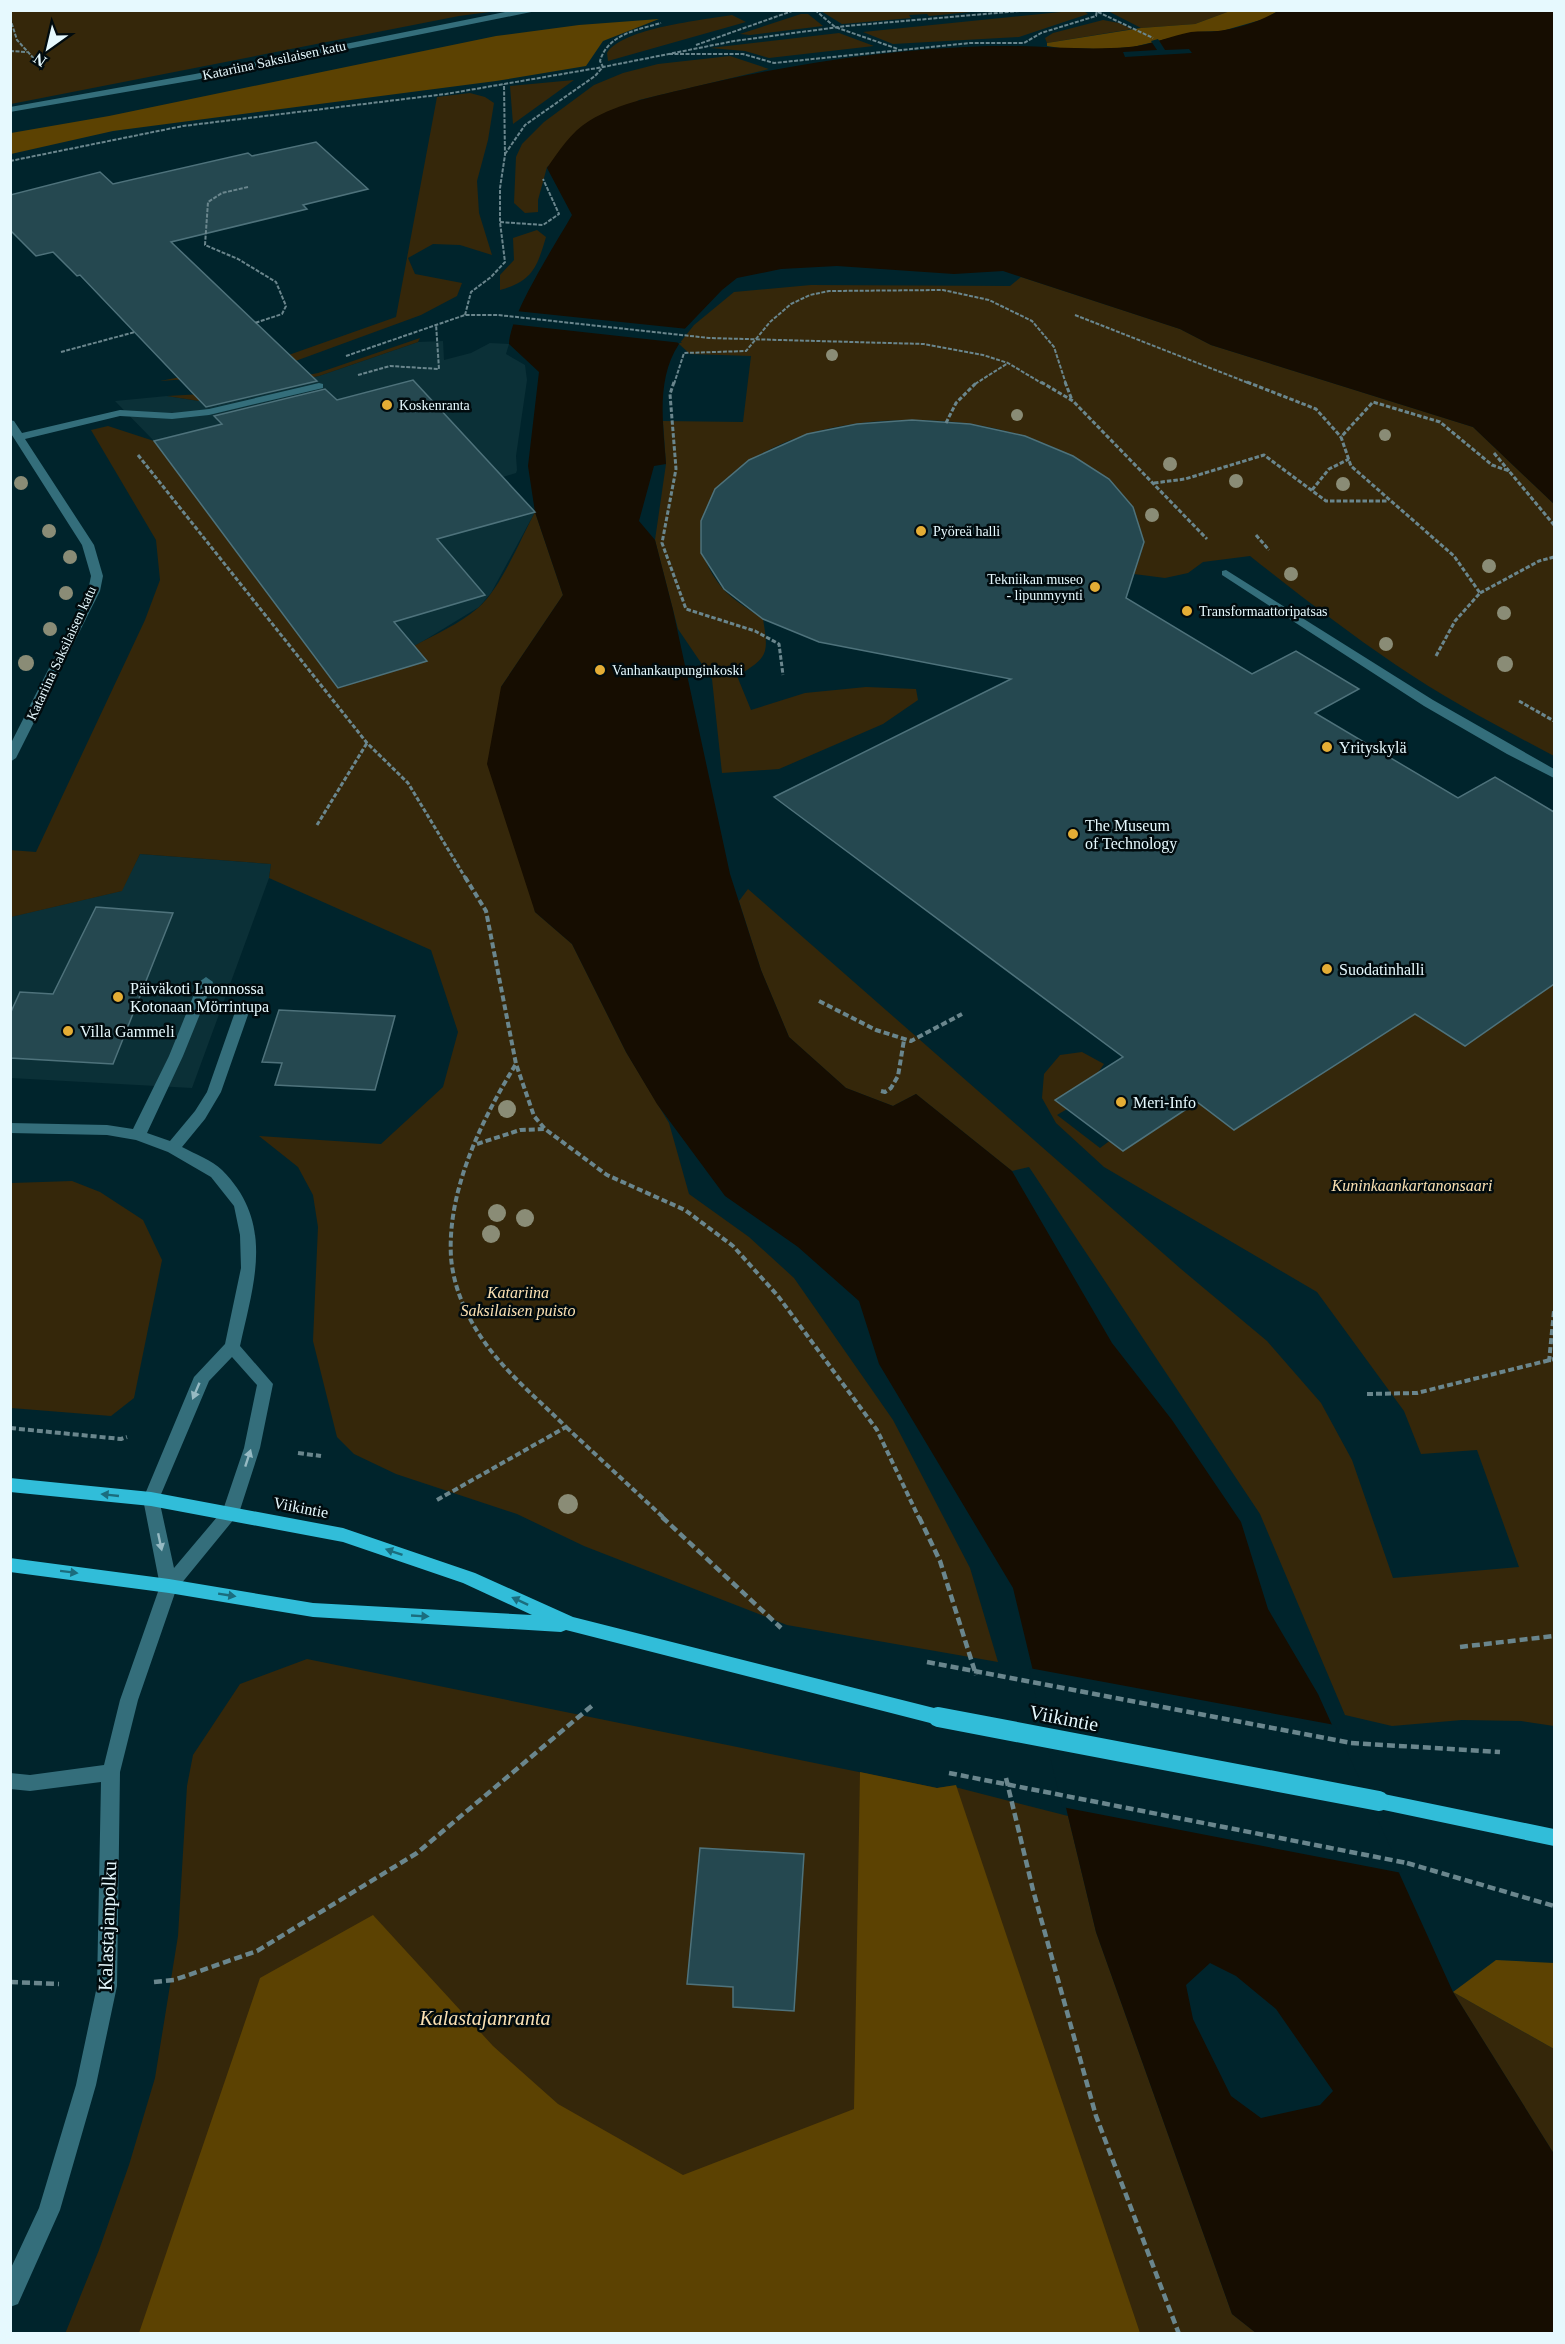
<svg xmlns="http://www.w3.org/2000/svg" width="1565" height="2344" font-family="Georgia,serif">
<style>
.built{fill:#0b3037}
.green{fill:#35270a}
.forest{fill:#5c4202}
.water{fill:#160d01;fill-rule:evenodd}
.pier{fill:#00242c}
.building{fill:#254850;stroke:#4e727b;stroke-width:1.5}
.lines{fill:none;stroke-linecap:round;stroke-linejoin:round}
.path-far3{stroke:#6a868d;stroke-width:2;stroke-dasharray:4 1.5;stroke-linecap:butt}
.path-far2{stroke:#6a868d;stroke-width:3;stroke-dasharray:4.5 2;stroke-linecap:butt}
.path-far1{stroke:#6a868d;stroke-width:4;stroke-dasharray:6 3;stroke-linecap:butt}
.path{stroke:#6a868d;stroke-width:4.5;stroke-dasharray:8 4;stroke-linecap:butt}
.minor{fill:#346e7b;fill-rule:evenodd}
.major{fill:#31bdd9;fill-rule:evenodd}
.path-bridge{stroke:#6a868d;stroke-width:4.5;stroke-dasharray:8 4;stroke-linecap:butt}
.major-bridge{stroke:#31bdd9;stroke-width:20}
.tree{fill:#8a8c76}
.oneway{fill:#96bac3}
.oneway2{fill:#1b6d7e}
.poi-dot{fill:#e4ad35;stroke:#010b0e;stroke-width:2}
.labels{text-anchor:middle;stroke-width:5;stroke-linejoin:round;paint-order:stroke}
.far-street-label{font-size:14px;fill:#e6f9fe;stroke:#010b0e}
.far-poi-label{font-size:14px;fill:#e6f9fe;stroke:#010b0e;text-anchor:start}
.poi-label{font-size:16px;fill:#e6f9fe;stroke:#010b0e;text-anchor:start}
.park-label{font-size:16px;font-style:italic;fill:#fbe1b3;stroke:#010b0e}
.street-label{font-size:16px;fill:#e6f9fe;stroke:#010b0e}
.near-street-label{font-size:20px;fill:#e6f9fe;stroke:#010b0e}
.near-park-label{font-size:20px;font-style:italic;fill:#fbe1b3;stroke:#010b0e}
</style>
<rect width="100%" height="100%" fill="#00242c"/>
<!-- built -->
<g class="built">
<polygon points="443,341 444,360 471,353 490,343 509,344 506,354 525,365 527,380 516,456 517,470 516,473 503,477 535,512 491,593 479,607 415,646 427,661 338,688 154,441 115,401 167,396 199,401 319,376 418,342"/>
<polygon points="140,854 271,864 269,878 192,1088 11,1078 10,917 121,891"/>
</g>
<!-- green -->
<g class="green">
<polygon points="11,10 497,10 497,11 459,16 11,104"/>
<polygon points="821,11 981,10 982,11 929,16 927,14 909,15 911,18 842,24"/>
<polygon points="1071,11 1084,11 1088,14 1019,37 893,44 863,32"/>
<polygon points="1108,11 1230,11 1195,24 1141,28"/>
<polygon points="801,14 808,14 823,26 750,35 740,34"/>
<path d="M 732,15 L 746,22 L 608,61 L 607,53 C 622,28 703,20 732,15 Z"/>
<polygon points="1103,20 1119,23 1132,29 1047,43 1045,38 1053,33"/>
<polygon points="839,33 874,46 769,58 745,51 710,48"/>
<polygon points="730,56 769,69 639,100 547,167 538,200 538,212 525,213 514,203 516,157 522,144 544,122 594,85 623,73 658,64"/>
<polygon points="574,80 513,124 510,86"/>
<polygon points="470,93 485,97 494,103 488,140 477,181 479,213 492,255 460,245 433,244 408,258 415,274 462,283 457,296 421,315 290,363 230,376 160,381 283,357 396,317 437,97"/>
<path d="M 537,230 L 546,237 C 537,267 533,281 500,290 L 500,275 L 514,260 L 513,238 Z"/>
<path d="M 1021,277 L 1180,329 L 1211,345 L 1473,427 L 1554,504 L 1554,756 C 1501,728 1446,699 1396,665 C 1346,631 1298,594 1250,556 L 1203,562 L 1188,573 L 1165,578 L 1134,574 C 1137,564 1142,554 1143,544 C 1144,538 1141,532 1139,526 C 1131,500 1115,483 1092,468 C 1040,434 973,419 911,420 C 877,420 841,424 808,434 C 739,455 661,514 723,589 C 733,600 750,610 763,619 C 769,654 768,658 737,676 L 751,710 L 805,693 L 866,687 L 916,689 L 918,700 L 883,724 L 779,769 L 722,773 L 712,679 L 678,629 L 655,540 L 666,464 L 663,421 L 743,422 L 751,356 L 690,354 L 679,344 L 694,325 L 734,292 L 811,285 L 1010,286 Z"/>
<polygon points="420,338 418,342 319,376 199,401 167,396 220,393 318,373"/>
<path d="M 108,426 L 154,441 L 338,688 L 427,661 L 414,646 C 436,634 459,624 478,608 C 500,590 521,538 535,512 L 563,595 L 501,687 L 535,912 L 572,944 L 626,1052 L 669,1123 L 689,1194 L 749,1237 L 794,1278 L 893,1420 L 970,1568 L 998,1662 L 787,1625 L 584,1546 L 517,1514 L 396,1474 L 354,1454 L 337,1437 L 313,1341 L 318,1227 L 313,1195 L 298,1167 L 259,1136 L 381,1144 L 443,1087 L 458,1032 L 431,950 L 269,878 L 271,864 L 140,854 L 122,891 L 11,917 L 10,850 L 36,852 L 145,620 L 160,580 L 156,540 L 91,430 Z"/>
<polygon points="748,889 1181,1269 1267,1341 1321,1403 1352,1460 1393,1578 1519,1567 1477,1450 1421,1454 1404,1411 1317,1292 1104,1167 1056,1123 1042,1098 1044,1074 1060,1055 1082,1052 1104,1064 1097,1074 1056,1101 1067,1109 1057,1115 1100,1148 1180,1089 1234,1130 1414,1014 1465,1046 1554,984 1554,1726 1521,1721 1462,1720 1392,1726 1345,1715 1260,1514 1029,1167 1012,1171 916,1094 893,1106 846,1088 789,1037 761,970 739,901"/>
<polygon points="72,1181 100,1192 143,1220 162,1260 134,1398 111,1416 11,1408 11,1187 12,1183"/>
<polygon points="307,1659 937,1788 951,1786 1068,1816 1096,1932 1232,2314 1256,2333 65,2334 99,2250 129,2165 155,2078 178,1936 187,1786 193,1755 240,1684"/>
<polygon points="1453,1992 1554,2049 1554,2154"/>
</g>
<!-- forest -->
<g class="forest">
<polygon points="1230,11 1278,11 1264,19 1222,31 1195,32 1133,47 1102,49 1060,48 1047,46 1047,43 1141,28 1195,24"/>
<polygon points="659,19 603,41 586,66 496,81 113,131 11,154 11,133 109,116 496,36 579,25"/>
<polygon points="860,1772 937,1788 956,1785 1140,2333 139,2333 260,1978 373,1915 493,2046 558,2104 683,2175 854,2109"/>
<polygon points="1496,1960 1554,1963 1554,2049 1453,1992"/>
</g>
<!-- water -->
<path class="water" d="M 1278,11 L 1554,11 L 1554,504 L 1473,427 L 1211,345 L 1180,329 L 1003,271 L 954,274 L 837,266 L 781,269 L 737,278 L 722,290 L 675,339 L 679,344 C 656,379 663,424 666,464 L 654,466 L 639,521 L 655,540 L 673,610 L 730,874 L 761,970 L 789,1037 L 846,1088 L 893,1106 L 916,1094 L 1012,1171 L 1112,1343 L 1172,1420 L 1241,1522 L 1268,1609 L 1318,1694 L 1453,1992 L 1554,2154 L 1554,2333 L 1256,2333 L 1232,2314 L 1096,1932 L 1013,1588 L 879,1364 L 859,1301 L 798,1247 L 725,1196 L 657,1104 L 626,1052 L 572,944 L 535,912 L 487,764 L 501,687 L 563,595 L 535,512 L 528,466 L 539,372 L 509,344 C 510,314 555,245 572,215 L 547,168 C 559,151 571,132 589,121 C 620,102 658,96 693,87 C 790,64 889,49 989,46 C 1036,45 1082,51 1129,47 C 1151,45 1170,36 1191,32 C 1200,31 1209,32 1218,31 C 1238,29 1261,21 1278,11 ZM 1210,1963 L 1236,1976 L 1276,2009 L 1333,2091 L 1320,2105 L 1261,2118 L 1231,2096 L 1193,2019 L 1186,1985 Z"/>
<!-- pier -->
<g class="pier">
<polygon points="1158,39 1165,50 1189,49 1192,53 1125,57 1123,52 1157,50 1151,41"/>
<polygon points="516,311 688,329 678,339 682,343 510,324"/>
<polygon points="1029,1668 1335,1725 1402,1873 1062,1807"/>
</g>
<!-- building -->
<g class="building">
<polygon points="316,142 368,189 303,205 307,209 171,242 317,381 206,407 80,275 77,276 53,252 36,256 10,230 10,195 100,172 113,184 248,153 252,156"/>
<polygon points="413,380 535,512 437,539 485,595 394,622 427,661 338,688 154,441 222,424 214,416 325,389 337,400"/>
<polygon points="912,420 970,424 1025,436 1073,456 1109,479 1133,507 1144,542 1126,598 1252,674 1296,651 1359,689 1315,713 1458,798 1495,777 1554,812 1554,984 1465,1046 1415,1014 1234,1130 1197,1102 1123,1151 1055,1100 1123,1057 774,797 1011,679 819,642 763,619 724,589 701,553 701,521 715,489 749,460 807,434 857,424"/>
<polygon points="96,907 173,913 113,1064 10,1058 10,1014 20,992 53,994"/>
<polygon points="279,1010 395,1016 375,1090 275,1085 282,1063 262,1062"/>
<polygon points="700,1848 804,1854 794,2011 733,2007 733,1987 687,1984"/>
</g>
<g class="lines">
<!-- path-far3 -->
<g class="path-far3">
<polyline points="815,10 835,27 898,49"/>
<polyline points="1098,12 1153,38"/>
<polyline points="10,18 17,40 37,62"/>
<polyline points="696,45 795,10"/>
<polyline points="10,51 27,52"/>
<polyline points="669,54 743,54 774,63 970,43 1024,43 1041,33 1096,16 1097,10"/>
<path d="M 505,154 L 525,125 L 595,76 L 603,67 L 600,61 C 608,34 637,30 661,23"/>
<polyline points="10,161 183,126 446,94 603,67 734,41 846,26 1031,10"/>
<polyline points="248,187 222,193 208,202 205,245 238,259 276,282 286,306 282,314 255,323"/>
<polyline points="500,222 543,225 559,214 543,179"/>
<polyline points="465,315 471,292 491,277 505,262 500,222 500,188 505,155 504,84"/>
<polyline points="1075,315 1251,384"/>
<polyline points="61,352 135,332"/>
<polyline points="346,356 465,315 498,315 709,338 924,344 983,355 1008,363 1043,384"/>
<polyline points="358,375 390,366 439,369 436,324"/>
<polyline points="674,384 684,353 746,351 770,322 791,304 810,295 829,291 943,290 989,300 1032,321 1054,347 1066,384"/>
<polyline points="975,384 1008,363"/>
</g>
<!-- path-far2 -->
<g class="path-far2">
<polyline points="674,382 670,394 676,469 662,543 686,609 755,631 779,644 783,675"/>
<polyline points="1041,382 1073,401 1207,539"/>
<polyline points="1065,382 1072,400"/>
<polyline points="1247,382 1316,409 1341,437"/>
<polyline points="946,423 956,403 977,382"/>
<polyline points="1494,453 1509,471"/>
<polyline points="138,455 367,743 408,783 466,879"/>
<polyline points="1154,483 1185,479 1264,455 1326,501 1388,501"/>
<polyline points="1312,490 1329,469 1349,459"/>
<polyline points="1256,535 1269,550"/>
<polyline points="1480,593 1539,561 1554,557"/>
<polyline points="1436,656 1455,621 1480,593 1454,556 1351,466 1341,437 1373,402 1440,422 1492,465 1509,471 1554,525"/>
<polyline points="1519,701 1554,721"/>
<polyline points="317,825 367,743"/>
</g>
<!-- path-far1 -->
<g class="path-far1">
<polyline points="465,877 486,911 516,1064 534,1116 545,1129 607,1175 685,1210 733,1246 778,1296 877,1430 919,1518"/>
<polyline points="819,1001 876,1030 911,1041 962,1014"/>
<polyline points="881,1091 885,1092 891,1088 898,1076 904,1040"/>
<polyline points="477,1144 520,1130 545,1129"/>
<polyline points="1549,1362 1554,1311"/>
<polyline points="1367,1394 1417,1393 1554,1359"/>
<polyline points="566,1427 664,1518"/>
<polyline points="10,1428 121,1439 127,1437"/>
<polyline points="298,1453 321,1456"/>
<path d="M 437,1500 L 566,1427 C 536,1397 502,1370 479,1334 C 464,1311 453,1284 451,1257 C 447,1190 482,1119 516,1064"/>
</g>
<!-- path -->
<g class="path">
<polyline points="662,1517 781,1628"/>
<polyline points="919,1517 940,1561 976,1675"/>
<polyline points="1460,1647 1554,1636"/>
<polyline points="1351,1743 1500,1752"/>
<polyline points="1006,1778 1033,1890 1096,2116 1179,2334"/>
<polyline points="1407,1863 1554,1906"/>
<polyline points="10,1982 59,1984"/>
<polyline points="154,1982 174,1980 257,1951 417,1853 594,1704"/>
</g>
<!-- minor -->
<g class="minor">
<polygon points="515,10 541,10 195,80 10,112 10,107 195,74"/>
<polygon points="319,383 323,384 323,388 209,415 172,419 120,416 25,439 94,545 103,576 100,591 16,758 10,762 10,745 88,591 91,576 82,545 10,432 10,420 14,421 22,433 120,410 172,413 209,409"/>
<polygon points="1226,570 1433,700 1554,769 1554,778 1507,754 1424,706 1222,575 1222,571"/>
<path d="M 206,977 L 213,982 L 183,1056 L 147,1133 L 170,1141 L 195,1111 L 207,1092 L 235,1012 L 237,1009 L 247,1009 L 249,1012 L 221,1092 L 205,1119 L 182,1147 C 195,1154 212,1160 222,1170 C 275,1223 254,1282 240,1346 L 273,1384 L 260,1448 L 239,1513 L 176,1590 L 138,1700 L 120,1772 L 117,1986 L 96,2085 L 60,2210 L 18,2304 L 10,2307 L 10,2270 L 39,2208 L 76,2085 L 97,1986 L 101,1782 L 30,1791 L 10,1789 L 10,1773 L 30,1775 L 104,1765 L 120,1700 L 160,1586 L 143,1499 L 194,1377 L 225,1344 L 241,1268 L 240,1235 L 234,1206 L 211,1177 L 168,1152 L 136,1140 L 107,1135 L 10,1133 L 10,1123 L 107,1125 L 133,1129 L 169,1056 L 199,982 ZM 232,1357 L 257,1385 L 244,1448 L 223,1510 L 174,1568 L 159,1499 L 209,1381 Z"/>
</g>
<!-- major -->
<g class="major">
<polygon points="10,1478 151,1492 343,1528 475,1573 573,1617 938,1709 944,1711 947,1717 944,1723 938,1725 566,1630 561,1632 313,1617 169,1593 10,1572 10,1558 169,1579 313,1603 532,1615 463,1583 343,1542 151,1506 10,1492"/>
<polygon points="1379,1793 1554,1829 1554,1846 1379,1809 1372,1807 1370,1801 1372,1795"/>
</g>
<!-- path-bridge -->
<g class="path-bridge">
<polyline points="927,1662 1351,1743"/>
<polyline points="949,1773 1407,1863"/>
</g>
<!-- major-bridge -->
<polyline class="major-bridge" points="938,1717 1379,1801"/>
</g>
<!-- trees -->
<g class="tree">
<circle cx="832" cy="355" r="6"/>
<circle cx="1017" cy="415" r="6"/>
<circle cx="1385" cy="435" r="6"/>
<circle cx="1170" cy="464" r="7"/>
<circle cx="1236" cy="481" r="7"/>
<circle cx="21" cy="483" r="7"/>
<circle cx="1343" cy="484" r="7"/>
<circle cx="1152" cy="515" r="7"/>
<circle cx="49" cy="531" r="7"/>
<circle cx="70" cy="557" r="7"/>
<circle cx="1489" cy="566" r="7"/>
<circle cx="1291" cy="574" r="7"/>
<circle cx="66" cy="593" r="7"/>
<circle cx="1504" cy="613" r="7"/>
<circle cx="50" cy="629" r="7"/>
<circle cx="1386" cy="644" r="7"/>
<circle cx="26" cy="663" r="8"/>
<circle cx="1505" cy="664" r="8"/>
<circle cx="507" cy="1109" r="9"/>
<circle cx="497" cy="1213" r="9"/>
<circle cx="525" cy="1218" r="9"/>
<circle cx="491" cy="1234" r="9"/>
<circle cx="568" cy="1504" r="10"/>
</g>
<!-- one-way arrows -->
<defs><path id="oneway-solid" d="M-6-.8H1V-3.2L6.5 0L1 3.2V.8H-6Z" transform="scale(1.5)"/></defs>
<g class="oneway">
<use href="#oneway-solid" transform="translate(196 1391) rotate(113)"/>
<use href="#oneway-solid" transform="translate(248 1458) rotate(-72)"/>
<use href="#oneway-solid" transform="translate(160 1542) rotate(78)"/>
</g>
<g class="oneway2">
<use href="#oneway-solid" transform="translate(110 1495) rotate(-174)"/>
<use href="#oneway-solid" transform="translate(394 1552) rotate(-161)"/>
<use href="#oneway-solid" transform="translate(69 1572) rotate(7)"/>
<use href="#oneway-solid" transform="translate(227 1595) rotate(9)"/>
<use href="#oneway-solid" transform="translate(520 1601) rotate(-155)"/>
<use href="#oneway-solid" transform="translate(420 1616) rotate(3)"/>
</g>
<!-- markers -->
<g class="poi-dot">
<circle cx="387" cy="405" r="6"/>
<circle cx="921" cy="531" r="6"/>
<circle cx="1095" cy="587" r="6"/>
<circle cx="1187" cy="611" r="6"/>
<circle cx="600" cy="670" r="6"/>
<circle cx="1327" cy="747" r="6"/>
<circle cx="1073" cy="834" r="6"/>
<circle cx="1327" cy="969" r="6"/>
<circle cx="118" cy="997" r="6"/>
<circle cx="68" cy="1031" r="6"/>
<circle cx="1121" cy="1102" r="6"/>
</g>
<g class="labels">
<!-- far-street labels -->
<g class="far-street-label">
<text transform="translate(274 60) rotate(-12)" y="5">Katariina Saksilaisen katu</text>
<text transform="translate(61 653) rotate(-65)" y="5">Katariina Saksilaisen katu</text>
</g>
<!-- far-poi labels -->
<g class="far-poi-label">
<text x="399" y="410">Koskenranta</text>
<text x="933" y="536">Pyöreä halli</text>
<text x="1083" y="584" text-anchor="end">Tekniikan museo<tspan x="1083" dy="16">- lipunmyynti</tspan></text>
<text x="1199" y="616">Transformaattoripatsas</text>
<text x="612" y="675">Vanhankaupunginkoski</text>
</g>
<!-- poi labels -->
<g class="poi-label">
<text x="1339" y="753">Yrityskylä</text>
<text x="1085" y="831">The Museum<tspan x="1085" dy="18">of Technology</tspan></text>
<text x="1339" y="975">Suodatinhalli</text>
<text x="130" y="994">Päiväkoti Luonnossa<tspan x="130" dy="18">Kotonaan Mörrintupa</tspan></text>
<text x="80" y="1037">Villa Gammeli</text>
<text x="1133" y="1108">Meri-Info</text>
</g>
<!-- park labels -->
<g class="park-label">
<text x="1412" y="1191">Kuninkaankartanonsaari</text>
<text x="518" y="1298">Katariina<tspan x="518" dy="18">Saksilaisen puisto</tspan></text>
</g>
<!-- street labels -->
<g class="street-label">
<text transform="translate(301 1507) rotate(11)" y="6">Viikintie</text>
</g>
<!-- near-street labels -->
<g class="near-street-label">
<text transform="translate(1064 1718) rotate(11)" y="7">Viikintie</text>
<text transform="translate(107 1926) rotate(-88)" y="7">Kalastajanpolku</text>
</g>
<!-- near-park labels -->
<g class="near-park-label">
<text x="485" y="2025">Kalastajanranta</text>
</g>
</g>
<!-- border -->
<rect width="1565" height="2344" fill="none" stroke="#e6f9fe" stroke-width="24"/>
<!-- north arrow -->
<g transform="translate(48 48) rotate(214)" stroke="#010b0e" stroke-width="4.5" paint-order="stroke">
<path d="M0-4.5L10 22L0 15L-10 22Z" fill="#e6f9fe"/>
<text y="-9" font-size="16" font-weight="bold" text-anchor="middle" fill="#e6f9fe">N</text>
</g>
</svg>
